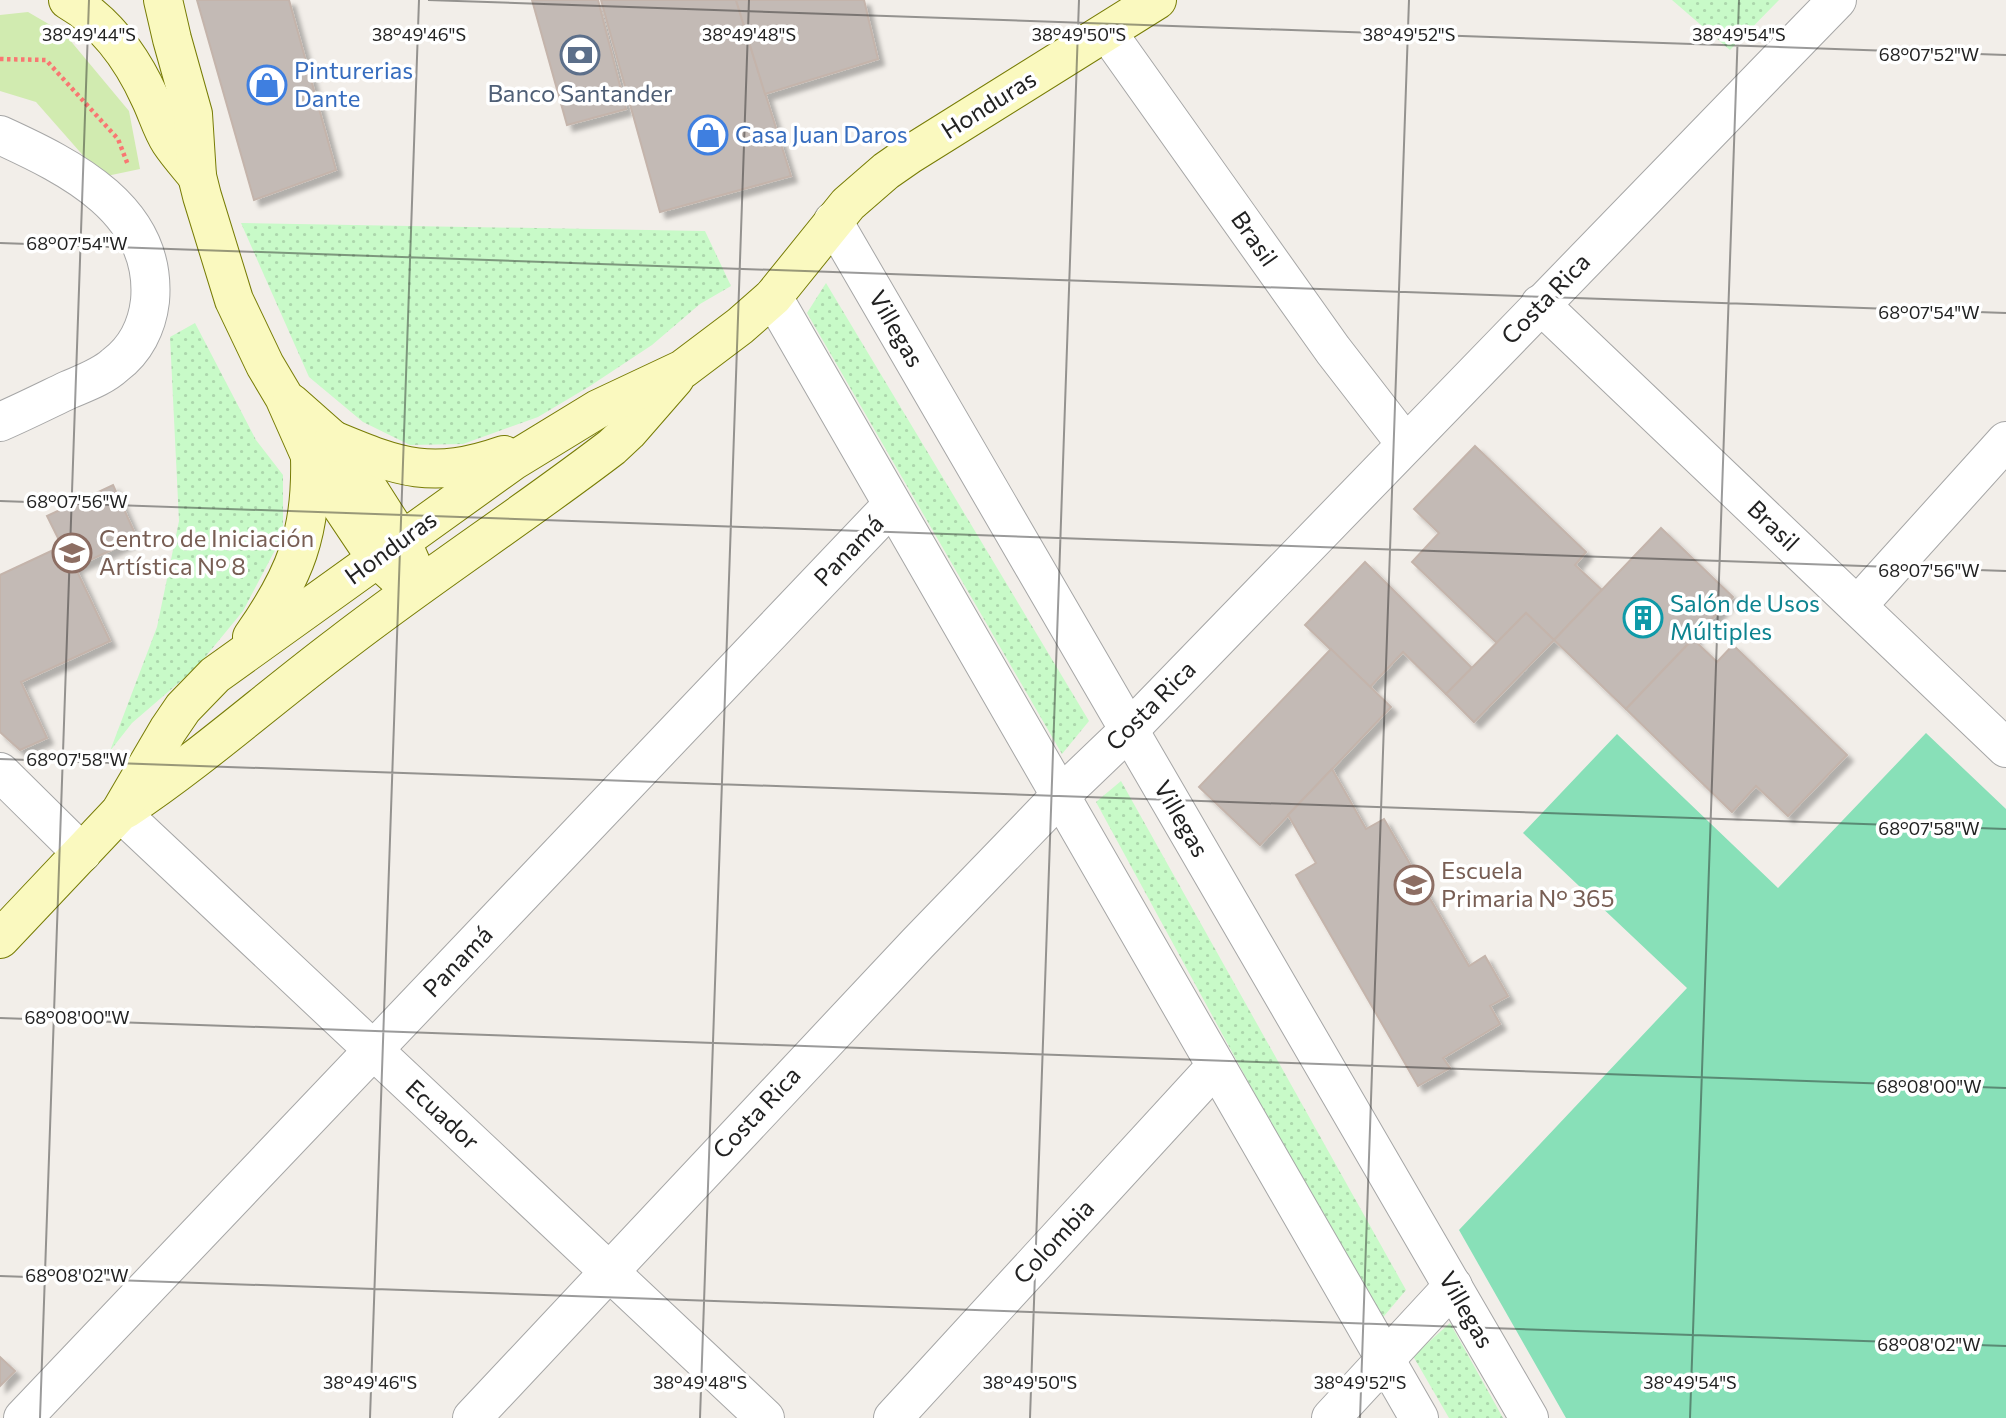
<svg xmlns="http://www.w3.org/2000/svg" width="2006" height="1418" font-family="Commissioner,sans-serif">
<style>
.grass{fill:#d1ebb0}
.park{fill:url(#park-dots)}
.pitch{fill:#88e0b8}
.building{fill:#c3bab5;stroke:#c4b4ab;stroke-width:2;filter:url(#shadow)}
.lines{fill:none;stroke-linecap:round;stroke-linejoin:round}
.minor-casing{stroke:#a6a6a6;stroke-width:40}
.secondary-casing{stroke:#777c05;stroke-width:40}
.path{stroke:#f97772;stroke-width:4.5;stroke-dasharray:3.5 3.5;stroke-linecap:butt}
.minor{stroke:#fff;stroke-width:38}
.secondary{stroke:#faf9bf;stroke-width:38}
.ticks{fill:none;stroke:#222;stroke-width:2;stroke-opacity:0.45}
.labels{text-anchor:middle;stroke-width:7;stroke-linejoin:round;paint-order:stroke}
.shop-label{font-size:24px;fill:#366cbe;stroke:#fff;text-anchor:start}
.service-label{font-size:24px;fill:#4e5e75;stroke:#fff}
.street-label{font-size:24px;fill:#222;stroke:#fff}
.education-label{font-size:24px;fill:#785e54;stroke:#fff;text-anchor:start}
.culture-label{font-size:24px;fill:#0d838f;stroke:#fff;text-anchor:start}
.ticks-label{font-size:18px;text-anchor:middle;fill:#222;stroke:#fff;stroke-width:7;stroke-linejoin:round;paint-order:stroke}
</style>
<defs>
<pattern id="park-dots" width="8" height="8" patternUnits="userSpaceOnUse" patternTransform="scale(1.75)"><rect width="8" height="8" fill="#c8fac8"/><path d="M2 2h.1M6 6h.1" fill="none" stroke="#acd6ac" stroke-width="1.8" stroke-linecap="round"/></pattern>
<filter id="shadow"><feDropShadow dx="6" dy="6" stdDeviation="2" flood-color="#0004"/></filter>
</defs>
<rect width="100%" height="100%" fill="#f2eee9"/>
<!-- grass -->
<polygon class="grass" points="28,12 64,33 129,111 140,169 102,177 36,102 0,91 0,15"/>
<!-- park -->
<g class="park">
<polygon points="1672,0 1779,0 1730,50"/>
<polygon points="241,223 705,231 731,286 700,304 652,345 590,386 538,417 463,444 410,445 363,422 309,377"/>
<polygon points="826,283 1089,721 1062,754 807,313"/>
<polygon points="195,323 256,440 283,475 283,535 243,611 197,667 132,723 110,751 157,627 179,521 170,337"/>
<polygon points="1121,781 1406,1290 1379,1322 1096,802"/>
<polygon points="1450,1323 1503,1418 1449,1418 1413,1356"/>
</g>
<!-- pitch -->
<polygon class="pitch" points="1926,733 2006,809 2006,1418 1566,1418 1459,1230 1687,988 1523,833 1617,734 1778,888"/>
<!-- building -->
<g class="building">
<polygon points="197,0 289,0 336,170 254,200"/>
<polygon points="532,0 598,0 626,109 567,125"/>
<polygon points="601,0 736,0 791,176 660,212"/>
<polygon points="736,0 864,0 878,59 765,94"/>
<polygon points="1475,446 1586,552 1575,565 1602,590 1554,640 1526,613 1497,643 1412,562 1439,533 1414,509"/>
<polygon points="113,485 137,538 75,567 110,641 21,682 47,738 20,750 0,732 0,575 62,546 47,516"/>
<polygon points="1661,528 1733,597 1626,709 1554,640"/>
<polygon points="1365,562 1472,668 1446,694 1403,652 1370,687 1305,625"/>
<polygon points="1526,613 1554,640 1474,722 1446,694"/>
<polygon points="1693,639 1717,662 1733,645 1847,755 1788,816 1756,786 1732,812 1626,709"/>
<polygon points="1331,649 1391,707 1260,845 1199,787"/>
<polygon points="1332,769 1366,829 1384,819 1469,966 1485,956 1508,996 1490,1006 1500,1024 1443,1058 1450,1068 1418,1086 1296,875 1316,863 1288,815"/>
<polygon points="0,1357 15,1371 0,1386"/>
</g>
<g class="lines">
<defs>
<g id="minor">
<polyline points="1107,32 1333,350 1405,443"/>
<path d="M 0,135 C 70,167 158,210 150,301 C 147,327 135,350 115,365 C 102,377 84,383 68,390 C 45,401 23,412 0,422"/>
<polyline points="833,221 1529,1418"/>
<polyline points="773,297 1419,1418"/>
<polyline points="1540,304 2006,748"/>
<polyline points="1857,606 2006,441"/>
<polyline points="0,772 82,853"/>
<polyline points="120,812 765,1418"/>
<polyline points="23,1418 892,505"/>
<polyline points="472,1418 918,943 1060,796 1129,730 1837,0"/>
<polyline points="893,1418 1216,1066"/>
<polyline points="1331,1418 1453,1286"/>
</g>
<g id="secondary">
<path d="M 68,0 C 106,22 132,58 150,98 C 157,112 161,128 170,142 C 178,154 188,165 197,176"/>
<polyline points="163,0 172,39 193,114 197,176 202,196 234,300 265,365 284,397 315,467 376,558 396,576"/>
<polyline points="291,403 343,449 401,540 411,563"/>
<path d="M 333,440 C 400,468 432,480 504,455"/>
<path d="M 252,637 C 295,576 312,533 310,458"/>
<path d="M 126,809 C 201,759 269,698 341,644 C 429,576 523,515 612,447 L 628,432 L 675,378"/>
<polyline points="0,939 120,812 168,730 183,708 215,675 513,461 598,409 683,369 740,326 773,297 848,204 886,171 909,155 1157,0"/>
</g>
</defs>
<!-- minor casing -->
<use href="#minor" class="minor-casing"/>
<!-- secondary casing -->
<use href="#secondary" class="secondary-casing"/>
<!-- path -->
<polyline class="path" points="0,59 46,60 118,139 128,165"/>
<!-- minor -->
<use href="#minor" class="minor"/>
<!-- secondary -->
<use href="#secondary" class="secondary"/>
</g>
<!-- ticks -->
<path class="ticks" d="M 428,0 L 2006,55M 0,243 L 2006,313M 0,501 L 2006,571M 0,759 L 2006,829M 0,1018 L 2006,1088M 0,1276 L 2006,1346M 40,1418 L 89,0M 370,1418 L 419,0M 700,1418 L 749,0M 1030,1418 L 1079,0M 1360,1418 L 1409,0M 1690,1418 L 1739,0"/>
<!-- icons -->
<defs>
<symbol id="bank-ring" viewBox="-11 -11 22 22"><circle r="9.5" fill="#fff" stroke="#5c6f8a" stroke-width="1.5"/><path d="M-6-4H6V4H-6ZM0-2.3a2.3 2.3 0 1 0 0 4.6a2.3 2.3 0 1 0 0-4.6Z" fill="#5c6f8a"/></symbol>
<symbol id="shop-ring" viewBox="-11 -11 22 22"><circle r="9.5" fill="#fff" stroke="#3f7fe0" stroke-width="1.5"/><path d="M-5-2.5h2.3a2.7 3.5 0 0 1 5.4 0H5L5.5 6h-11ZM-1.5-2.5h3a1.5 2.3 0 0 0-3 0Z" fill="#3f7fe0"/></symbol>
<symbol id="school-ring" viewBox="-11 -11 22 22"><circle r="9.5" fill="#fff" stroke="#8d6e63" stroke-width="1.5"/><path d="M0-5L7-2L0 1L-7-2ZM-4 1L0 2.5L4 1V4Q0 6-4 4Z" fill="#8d6e63"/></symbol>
<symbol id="building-ring" viewBox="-11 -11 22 22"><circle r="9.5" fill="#fff" stroke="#0f9aa8" stroke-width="1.5"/><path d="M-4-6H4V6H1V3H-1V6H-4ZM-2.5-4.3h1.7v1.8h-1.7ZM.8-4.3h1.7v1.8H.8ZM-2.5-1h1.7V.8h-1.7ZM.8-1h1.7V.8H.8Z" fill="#0f9aa8"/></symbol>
</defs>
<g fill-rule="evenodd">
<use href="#bank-ring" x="558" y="33" width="44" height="44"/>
<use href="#shop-ring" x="245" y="63" width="44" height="44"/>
<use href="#shop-ring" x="686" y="113" width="44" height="44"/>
<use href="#school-ring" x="50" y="531" width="44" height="44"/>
<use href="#building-ring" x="1621" y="596" width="44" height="44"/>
<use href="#school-ring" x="1392" y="863" width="44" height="44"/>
</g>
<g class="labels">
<!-- shop labels -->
<g class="shop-label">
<text x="294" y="79">Pinturerias<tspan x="294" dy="28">Dante</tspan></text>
<text x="735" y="143">Casa Juan Daros</text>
</g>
<!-- service labels -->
<g class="service-label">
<text x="580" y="102">Banco Santander</text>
</g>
<!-- street labels -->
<g class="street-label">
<text transform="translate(989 105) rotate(-32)" y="8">Honduras</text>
<text transform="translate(1254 239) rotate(55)" y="8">Brasil</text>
<text transform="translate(1546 299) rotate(-46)" y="8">Costa Rica</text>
<text transform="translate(896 329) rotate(60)" y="8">Villegas</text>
<text transform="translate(1773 526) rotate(44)" y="8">Brasil</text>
<text transform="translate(391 548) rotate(-36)" y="8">Honduras</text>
<text transform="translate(849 551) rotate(-46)" y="8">Panamá</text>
<text transform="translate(1151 706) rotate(-45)" y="8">Costa Rica</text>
<text transform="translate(1181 819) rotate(60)" y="8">Villegas</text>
<text transform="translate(458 962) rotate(-46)" y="8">Panamá</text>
<text transform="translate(757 1113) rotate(-47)" y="8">Costa Rica</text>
<text transform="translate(442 1115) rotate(43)" y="8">Ecuador</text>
<text transform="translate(1054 1242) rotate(-47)" y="8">Colombia</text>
<text transform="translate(1466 1310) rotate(60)" y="8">Villegas</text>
</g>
<!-- education labels -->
<g class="education-label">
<text x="99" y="547">Centro de Iniciación<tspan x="99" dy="28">Artística N° 8</tspan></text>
<text x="1441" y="879">Escuela<tspan x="1441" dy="28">Primaria N° 365</tspan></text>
</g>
<!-- culture labels -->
<g class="culture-label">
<text x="1670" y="612">Salón de Usos<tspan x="1670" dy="28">Múltiples</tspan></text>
</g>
</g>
<g class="ticks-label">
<text x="89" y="41">38°49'44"S</text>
<text x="419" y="41">38°49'46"S</text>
<text x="749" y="41">38°49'48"S</text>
<text x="1079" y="41">38°49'50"S</text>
<text x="1409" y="41">38°49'52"S</text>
<text x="1739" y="41">38°49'54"S</text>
<text x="1929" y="61">68°07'52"W</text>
<text x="77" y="250">68°07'54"W</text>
<text x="1929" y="319">68°07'54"W</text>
<text x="77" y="508">68°07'56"W</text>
<text x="1929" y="577">68°07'56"W</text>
<text x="77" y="766">68°07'58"W</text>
<text x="1929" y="835">68°07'58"W</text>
<text x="77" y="1024">68°08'00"W</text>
<text x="1929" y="1093">68°08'00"W</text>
<text x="77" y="1282">68°08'02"W</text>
<text x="1929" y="1351">68°08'02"W</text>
<text x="370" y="1389">38°49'46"S</text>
<text x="700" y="1389">38°49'48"S</text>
<text x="1030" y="1389">38°49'50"S</text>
<text x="1360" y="1389">38°49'52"S</text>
<text x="1690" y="1389">38°49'54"S</text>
</g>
</svg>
